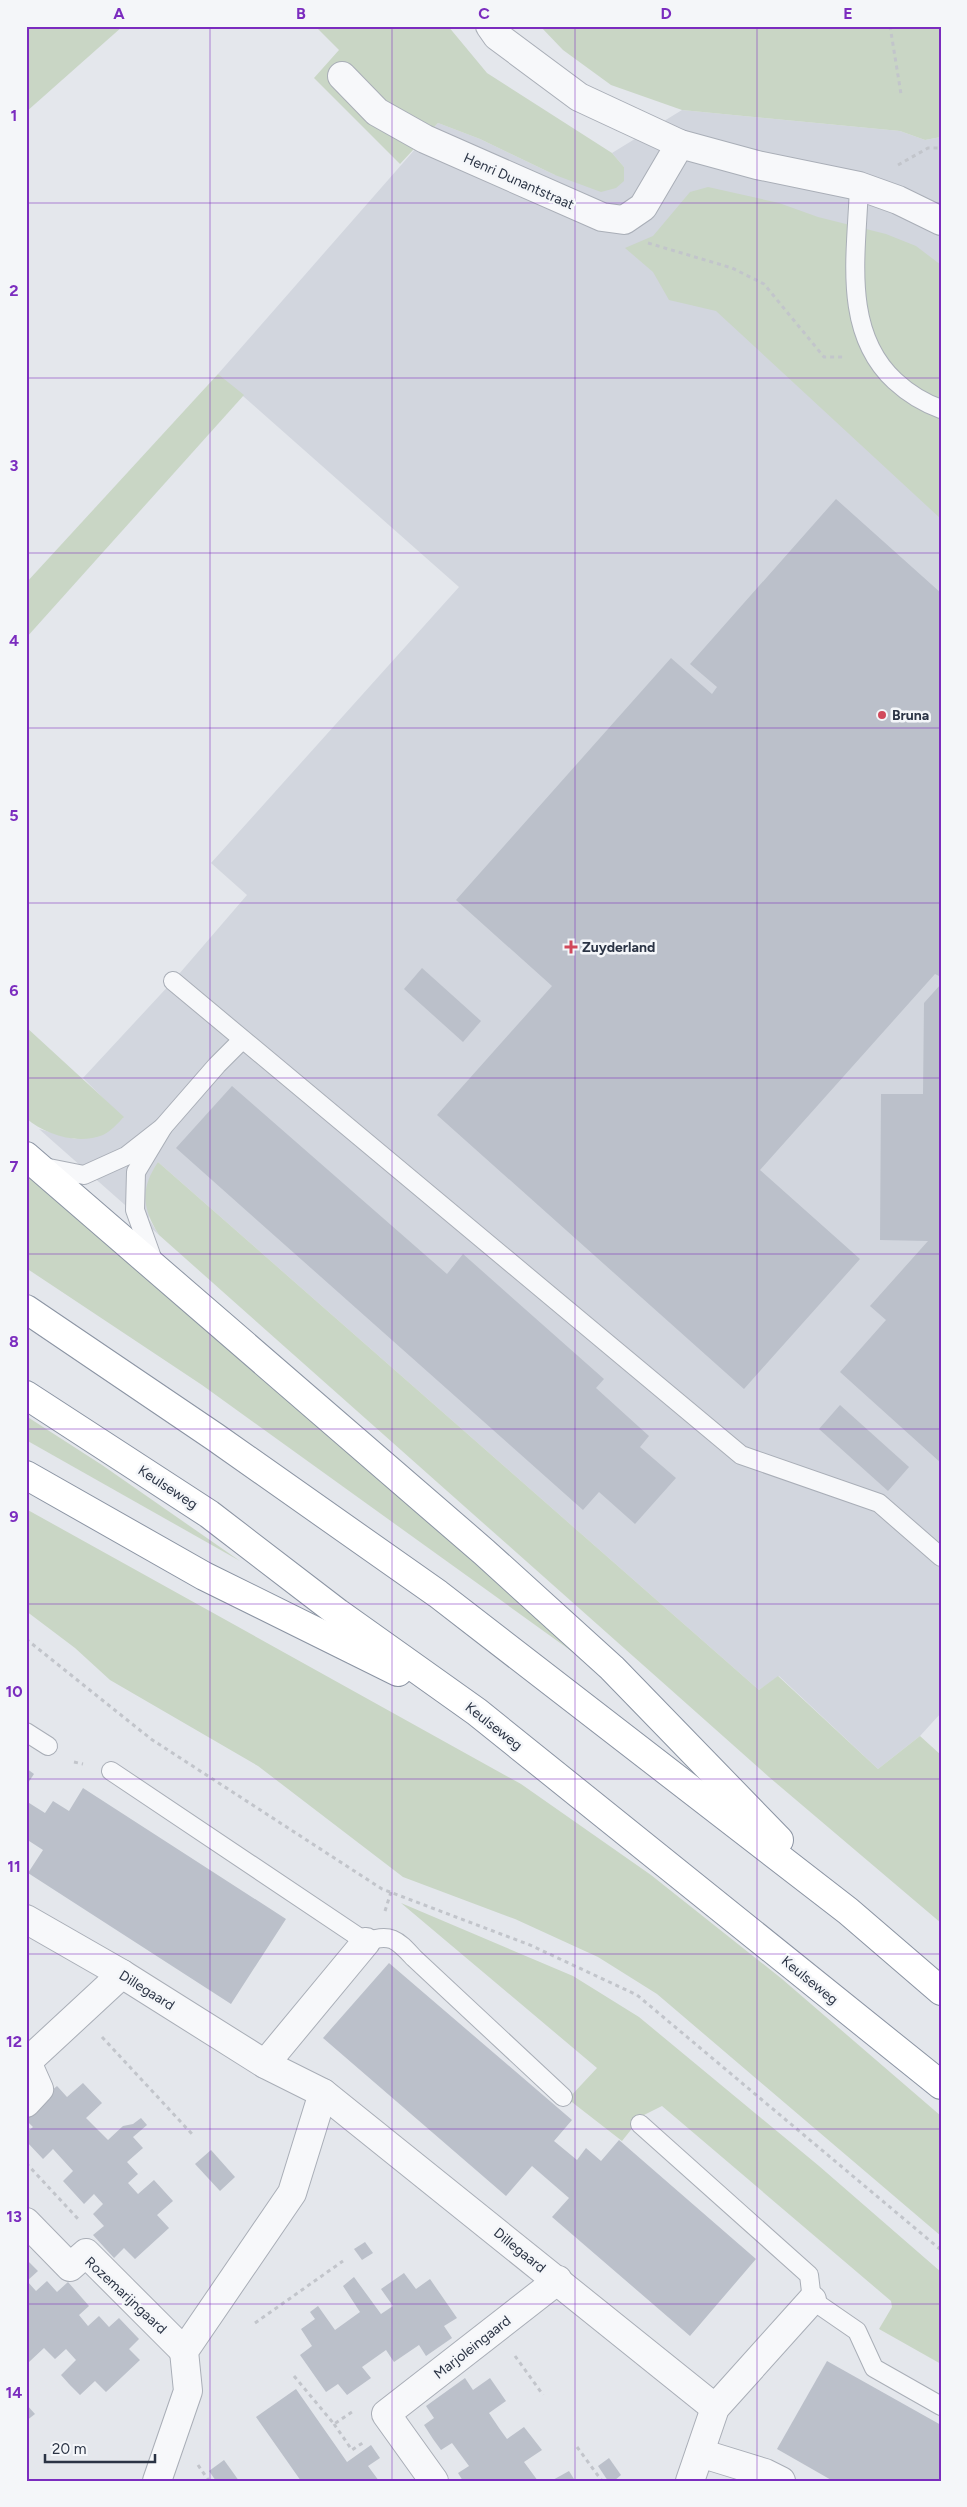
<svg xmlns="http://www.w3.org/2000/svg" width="967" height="2507" font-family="Figtree,sans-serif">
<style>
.built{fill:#d2d6de}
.green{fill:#c9d6c5}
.building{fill:#bbc0ca}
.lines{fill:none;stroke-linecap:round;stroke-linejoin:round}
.service-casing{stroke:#a9aeb7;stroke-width:20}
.minor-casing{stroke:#a9aeb7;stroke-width:30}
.trunk-casing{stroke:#8b94a3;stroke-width:30}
.path{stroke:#c2c5cb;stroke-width:3;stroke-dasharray:4 4;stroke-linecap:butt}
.service{stroke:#f7f8fa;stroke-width:18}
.minor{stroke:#f7f8fa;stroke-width:28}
.trunk{stroke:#fff;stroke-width:28}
.grid{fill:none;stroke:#7b2cbf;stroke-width:1;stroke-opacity:0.55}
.poi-dot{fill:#d1495b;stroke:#f4f6f9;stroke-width:2}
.labels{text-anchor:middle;stroke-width:5;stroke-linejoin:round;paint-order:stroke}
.street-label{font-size:14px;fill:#2b3445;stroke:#f4f6f9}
.poi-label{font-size:14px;font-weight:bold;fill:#2b3445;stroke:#f4f6f9;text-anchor:start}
.neatline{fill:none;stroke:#7b2cbf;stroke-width:2}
.grid-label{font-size:16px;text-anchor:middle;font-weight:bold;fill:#7b2cbf}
</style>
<rect width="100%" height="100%" fill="#e4e7ec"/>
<!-- built -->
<polygon class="built" points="682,110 900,131 925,140 941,137 941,1713 920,1736 878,1769 779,1676 759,1690 158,1162 149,1219 159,1235 39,1129 75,1139 123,1118 83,1078 173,981 247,895 211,863 459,587 218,374 438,123 480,139 555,175 624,167 612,153"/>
<!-- green -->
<g class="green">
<polygon points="26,26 123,26 26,112"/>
<polygon points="315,26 448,26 487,73 612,153 624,167 624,181 616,188 601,192 555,175 480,139 438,123 400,164 314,78 339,50"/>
<polygon points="540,26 941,26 941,137 925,140 900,131 682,110 611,85 563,50"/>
<polygon points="708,187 779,203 818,217 886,234 916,246 941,265 941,519 716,311 669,300 653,272 625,248 653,236 690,192"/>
<polygon points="218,374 244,395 26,638 26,583"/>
<path d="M 26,1027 L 124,1117 C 118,1123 110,1132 103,1135 C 78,1145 45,1135 26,1118 Z"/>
<path d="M 158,1162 L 759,1690 L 778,1676 L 878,1769 L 920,1736 L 941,1755 L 941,1923 L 769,1777 L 159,1235 C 142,1208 140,1189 158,1162 Z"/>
<polygon points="26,1171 412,1502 581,1658 202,1385 26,1268"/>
<polygon points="26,1416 102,1465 240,1561 26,1440"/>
<polygon points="26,1509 521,1784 651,1875 782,1979 941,2116 941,2236 657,1994 598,1957 515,1919 403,1877 258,1766 110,1680 75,1648 26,1611"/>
<polygon points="401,1903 573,1976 639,2017 819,2166 941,2272 941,2364 879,2329 892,2307 891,2301 662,2106 642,2116 622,2141 568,2099 597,2068"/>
</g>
<!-- building -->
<g class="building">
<polygon points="836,499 941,593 941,977 935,974 760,1170 860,1259 744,1389 437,1115 552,986 456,900 671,658 712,694 717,687 690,664"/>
<polygon points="422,968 481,1021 463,1042 404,989"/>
<polygon points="941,984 940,1259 941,1463 840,1372 886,1320 870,1306 928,1241 880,1240 881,1094 923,1094 924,1003"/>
<polygon points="232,1086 447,1274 463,1254 604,1379 596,1388 649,1436 640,1447 676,1478 635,1524 599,1492 583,1510 176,1148"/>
<polygon points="840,1405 909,1467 888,1491 819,1429"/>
<polygon points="26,1768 34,1774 26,1786"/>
<polygon points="83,1788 286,1919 231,2004 28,1873 43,1850 26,1839 26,1801 45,1813 53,1801 69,1811"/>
<polygon points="389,1963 572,2120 554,2141 577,2160 586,2148 601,2161 619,2140 756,2259 690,2336 552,2217 569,2198 532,2166 506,2196 323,2038"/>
<polygon points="83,2083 102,2103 86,2118 108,2140 123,2126 133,2124 141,2118 147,2125 133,2137 143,2148 127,2162 138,2174 128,2183 138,2194 154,2180 173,2201 157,2215 169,2228 135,2259 124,2248 114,2258 93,2235 104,2226 93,2214 103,2204 94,2194 84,2204 63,2181 73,2171 53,2149 43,2159 26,2141 26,2133 33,2127 26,2120 26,2113 57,2086 67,2097"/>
<polygon points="211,2150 235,2177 220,2191 195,2164"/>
<polygon points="365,2242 373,2253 362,2260 354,2249"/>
<polygon points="26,2259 38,2271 27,2281 36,2291 47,2281 57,2292 68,2282 89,2306 79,2315 88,2326 99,2316 109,2327 119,2318 139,2339 129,2349 140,2360 106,2392 95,2381 80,2395 69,2384 61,2375 76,2360 66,2349 55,2359 44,2348 29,2362 26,2358"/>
<polygon points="404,2273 416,2289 430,2279 457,2318 444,2326 452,2338 426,2356 419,2345 394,2362 386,2350 362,2367 371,2378 347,2395 338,2384 326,2392 300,2355 312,2346 301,2329 315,2319 310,2312 318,2306 335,2330 360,2312 343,2286 354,2277 381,2314 393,2306 381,2289"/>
<polygon points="827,2361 941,2425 941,2481 833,2481 777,2449"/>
<polygon points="465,2378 473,2390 490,2378 506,2401 489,2413 499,2428 507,2439 524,2427 542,2450 524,2462 538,2481 463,2481 458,2473 469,2466 452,2443 441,2450 433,2439 424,2425 434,2418 426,2406"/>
<polygon points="296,2389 347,2462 371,2445 380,2458 368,2466 379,2481 301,2481 256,2417"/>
<polygon points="26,2404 35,2414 26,2421"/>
<polygon points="609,2458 621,2475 614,2481 608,2481 598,2466"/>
<polygon points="224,2460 232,2471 239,2481 216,2481 209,2471"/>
<polygon points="569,2471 574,2479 571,2481 551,2481"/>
</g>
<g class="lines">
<defs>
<g id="service">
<path d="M 859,186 C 857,252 841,331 895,381 C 908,393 924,403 941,409"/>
<polyline points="173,981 741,1455 879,1503 941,1557"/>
<polyline points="163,1127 217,1065 242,1040"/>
<polyline points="44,1167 84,1175 126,1156 163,1127 136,1172 135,1210 154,1263"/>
<polyline points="26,1732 48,1746"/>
<path d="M 111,1771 L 366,1942 C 391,1932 398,1941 414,1958 L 563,2097"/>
<polyline points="640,2124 809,2275 812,2300 857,2331 874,2368 941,2406"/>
</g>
<g id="minor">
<polyline points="490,26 497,36 579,97 680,144 757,165 859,186 898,200 941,221"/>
<polyline points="342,76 377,112 425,139 602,217 624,220 643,207 680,144"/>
<polyline points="26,1919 122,1974 265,2064 323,2093 715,2408"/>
<polyline points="265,2064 366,1942"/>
<polyline points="26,2103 39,2089 27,2062 122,1974"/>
<polyline points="26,2222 70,2267 86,2253 184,2351"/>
<polyline points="700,2453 765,2473 781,2481"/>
<polyline points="157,2481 188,2391 184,2351 292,2193 323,2093"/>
<polyline points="434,2481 386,2414 558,2280"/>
<polyline points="690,2481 715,2408 812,2300"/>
</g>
<g id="trunk">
<polyline points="26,1156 484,1552 612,1668 779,1840"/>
<polyline points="26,1309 215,1437 438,1594 848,1911 941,1991"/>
<polyline points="26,1395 209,1514 338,1613 477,1712 941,2085"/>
<polyline points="26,1475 204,1576 398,1672"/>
</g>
</defs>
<!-- service casing -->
<use href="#service" class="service-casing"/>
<!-- minor casing -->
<use href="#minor" class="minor-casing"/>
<!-- trunk casing -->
<use href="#trunk" class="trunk-casing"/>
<!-- path -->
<g class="path">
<polyline points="890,26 901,94"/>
<polyline points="898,165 928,148 941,148"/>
<polyline points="648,243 732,268 764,284 824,357 845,357"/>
<polyline points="26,1639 151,1739 382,1889 530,1945 637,1995 941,2250"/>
<polyline points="74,1762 83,1764"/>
<polyline points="385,1911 391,1892"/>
<polyline points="102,2037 192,2134"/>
<polyline points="26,2163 80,2221"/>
<polyline points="255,2323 343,2261"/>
<polyline points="515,2356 543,2395"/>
<polyline points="294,2376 334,2424 352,2412"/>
<polyline points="334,2424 352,2450 364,2442"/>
<polyline points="577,2447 602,2481"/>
<polyline points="198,2465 209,2481"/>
</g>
<!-- service -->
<use href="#service" class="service"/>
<!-- minor -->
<use href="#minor" class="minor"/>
<!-- trunk -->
<use href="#trunk" class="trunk"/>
</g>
<!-- grid -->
<path class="grid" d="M 210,26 L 210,2481M 392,26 L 392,2481M 575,26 L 575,2481M 757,26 L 757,2481M 26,203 L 941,203M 26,378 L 941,378M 26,553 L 941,553M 26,728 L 941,728M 26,903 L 941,903M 26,1078 L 941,1078M 26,1254 L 941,1254M 26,1429 L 941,1429M 26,1604 L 941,1604M 26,1779 L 941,1779M 26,1954 L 941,1954M 26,2129 L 941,2129M 26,2304 L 941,2304"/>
<!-- markers -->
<g class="poi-dot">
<circle cx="882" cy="715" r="5"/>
<path d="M568.5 939.5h5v5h5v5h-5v5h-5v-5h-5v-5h5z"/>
</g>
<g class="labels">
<!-- street labels -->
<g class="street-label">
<text transform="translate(519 181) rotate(24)" y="5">Henri Dunantstraat</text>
<text transform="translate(168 1487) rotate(33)" y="5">Keulseweg</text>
<text transform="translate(494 1726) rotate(38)" y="5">Keulseweg</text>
<text transform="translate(810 1980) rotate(39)" y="5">Keulseweg</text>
<text transform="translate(147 1990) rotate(32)" y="5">Dillegaard</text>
<text transform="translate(520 2250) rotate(39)" y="5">Dillegaard</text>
<text transform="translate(126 2295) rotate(43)" y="5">Rozemarijngaard</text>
<text transform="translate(472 2347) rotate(-38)" y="5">Marjoleingaard</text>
</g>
<!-- poi labels -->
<g class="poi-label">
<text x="892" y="720">Bruna</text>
<text x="582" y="952">Zuyderland</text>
</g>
</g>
<!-- border -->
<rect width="967" height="2507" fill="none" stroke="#f4f6f9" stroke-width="55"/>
<!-- scale -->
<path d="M45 2454v8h110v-8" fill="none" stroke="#2b3445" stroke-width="2.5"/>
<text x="52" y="2454" font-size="15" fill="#2b3445" stroke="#f4f6f9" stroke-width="4" paint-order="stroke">20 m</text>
<rect x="28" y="28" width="912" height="2452" class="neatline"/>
<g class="grid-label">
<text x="119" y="19">A</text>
<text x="301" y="19">B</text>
<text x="484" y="19">C</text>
<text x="666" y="19">D</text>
<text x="848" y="19">E</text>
<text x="14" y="121">1</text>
<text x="14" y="296">2</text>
<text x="14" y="471">3</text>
<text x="14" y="646">4</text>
<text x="14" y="821">5</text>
<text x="14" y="996">6</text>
<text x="14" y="1172">7</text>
<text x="14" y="1347">8</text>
<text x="14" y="1522">9</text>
<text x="14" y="1697">10</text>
<text x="14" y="1872">11</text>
<text x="14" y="2047">12</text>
<text x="14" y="2222">13</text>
<text x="14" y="2398">14</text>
</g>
</svg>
